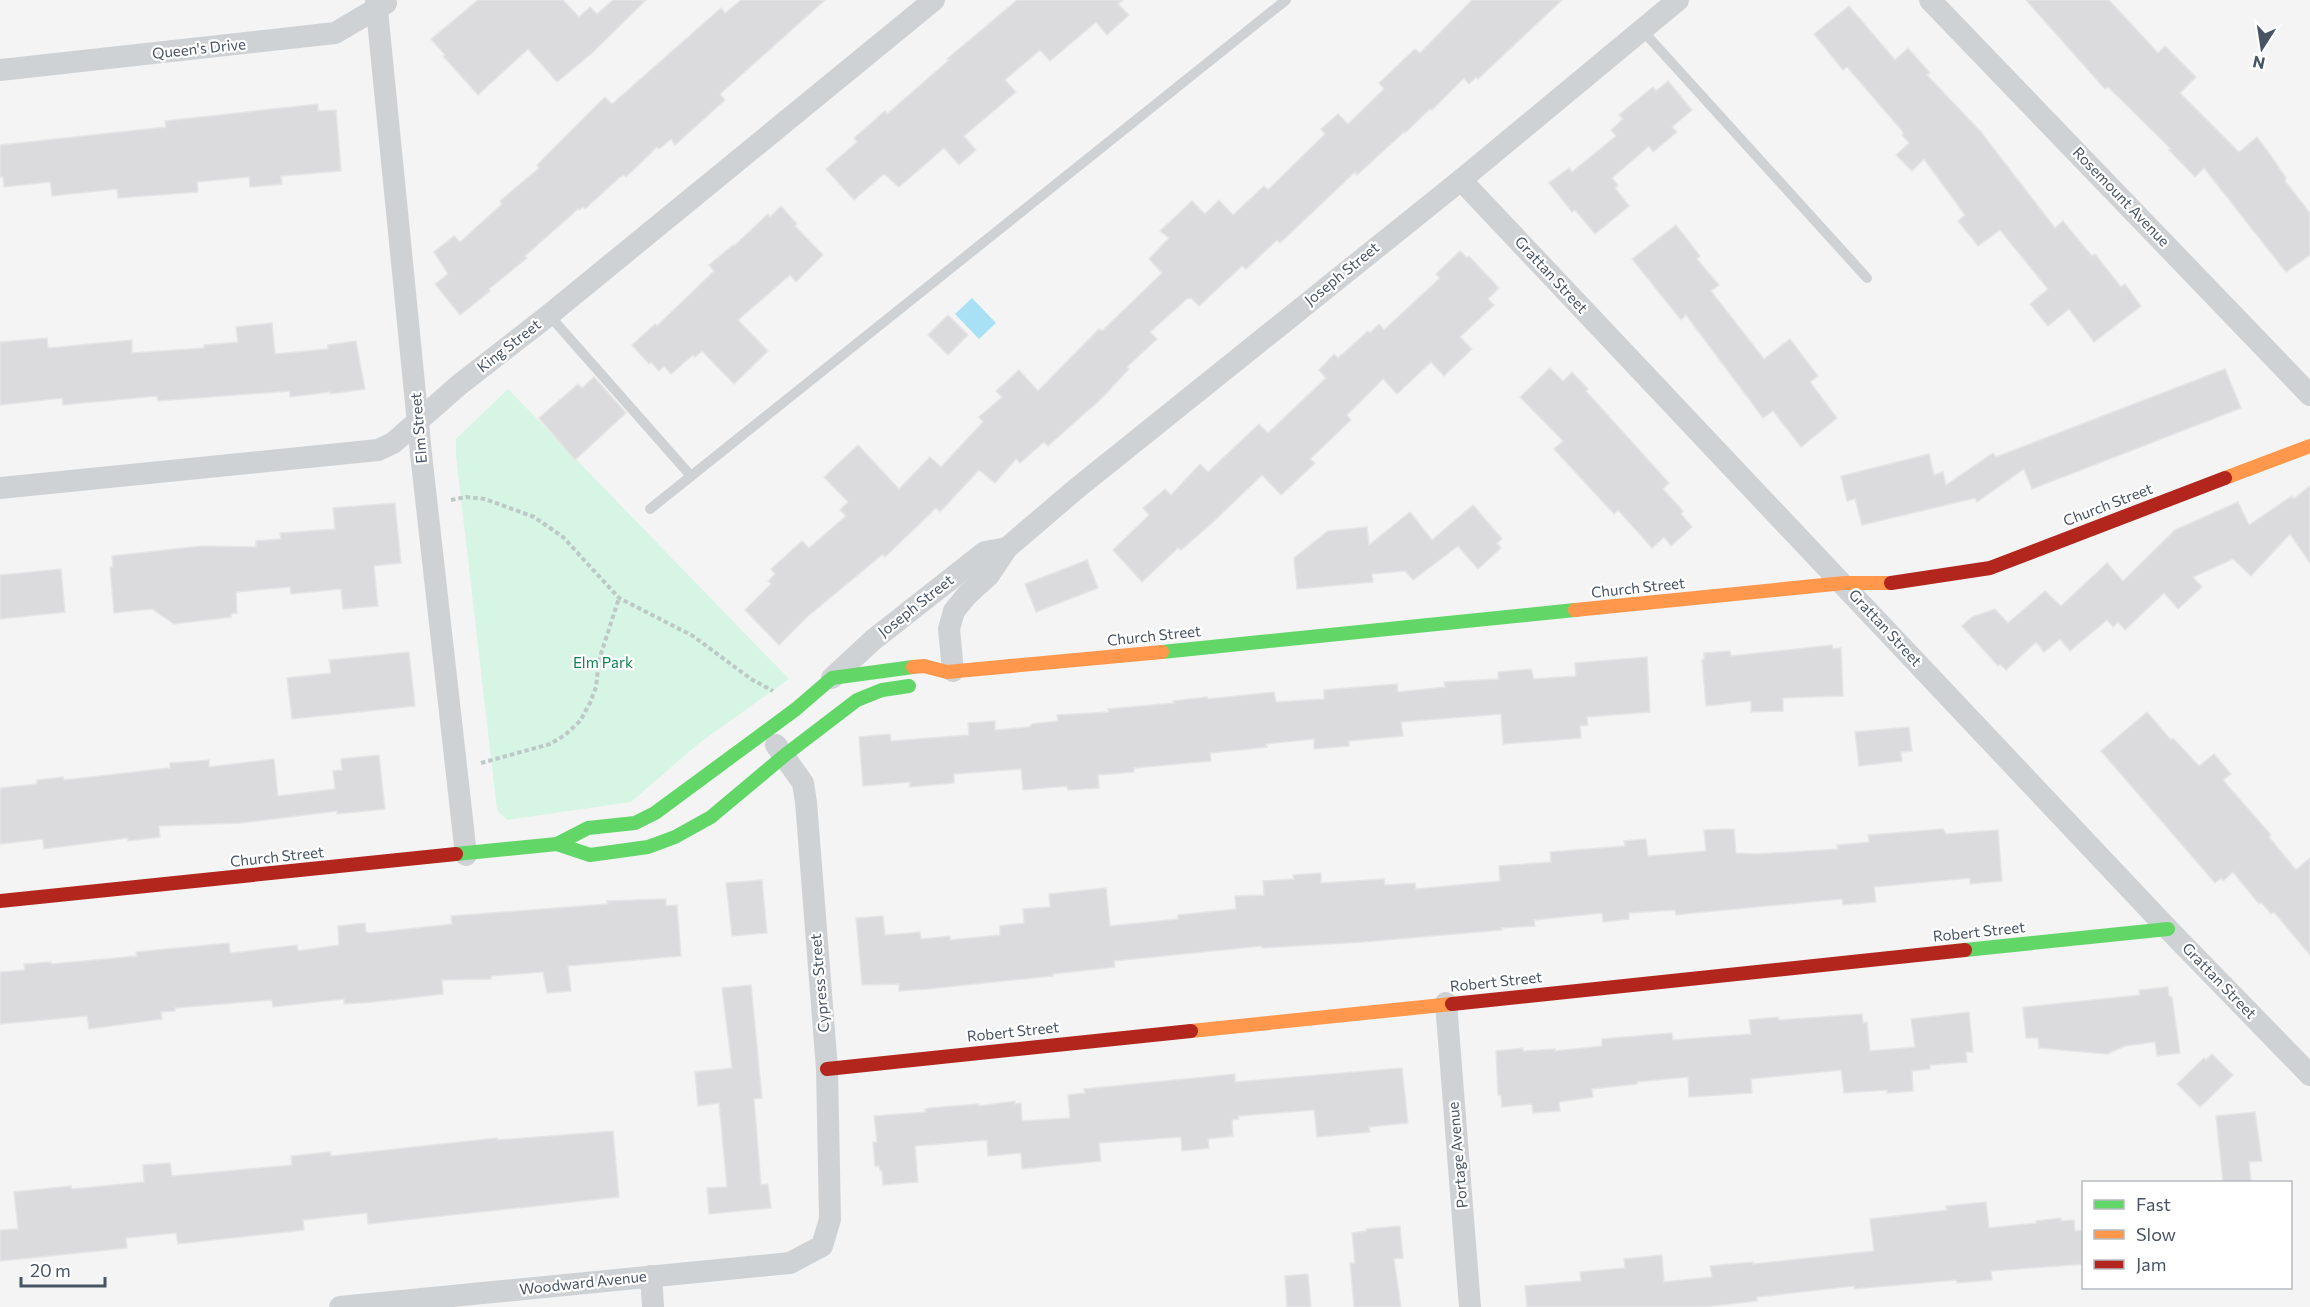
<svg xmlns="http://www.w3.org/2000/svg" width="2310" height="1307" font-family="Commissioner,sans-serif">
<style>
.green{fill:#d7f5e4}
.water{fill:#a8e0f5}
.building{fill:#dbdbde;stroke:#e5e5e6;stroke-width:1.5}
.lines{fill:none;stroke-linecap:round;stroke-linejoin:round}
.path{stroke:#bcc9c6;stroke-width:4;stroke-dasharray:4.5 3;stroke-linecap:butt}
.lane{stroke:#cfd2d5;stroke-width:10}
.street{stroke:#cfd2d5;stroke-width:22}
.fast{stroke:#63d668;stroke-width:14}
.slow{stroke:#ff974d;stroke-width:14}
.jam{stroke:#b3261e;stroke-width:14}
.labels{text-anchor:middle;stroke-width:4.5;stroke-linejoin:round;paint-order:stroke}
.street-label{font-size:15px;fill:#485463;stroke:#fff}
.park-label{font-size:15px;fill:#0d8250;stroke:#fff}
</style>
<rect width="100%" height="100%" fill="#f4f4f4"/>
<!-- green -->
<polygon class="green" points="508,389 789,679 698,744 631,802 507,820 497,810 456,456 456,439"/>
<!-- water -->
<polygon class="water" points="972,298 996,323 979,339 955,314"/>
<!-- building -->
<g class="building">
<polygon points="478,0 563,0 579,17 590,7 597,14 613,0 646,0 592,53 557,82 528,49 478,95 443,56 445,55 431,39"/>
<polygon points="741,0 825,0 720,94 725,100 675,145 671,139 659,149 657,147 626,177 624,175 620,177 585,209 583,207 579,210 578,209 525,256 527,258 489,289 490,291 460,315 435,284 448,274 434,252 454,236 460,242 502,204 500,201 539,168 537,165 605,97 612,104 721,8 725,13"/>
<polygon points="1017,0 1123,0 1118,4 1129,15 1107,35 1096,22 1050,61 1040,50 1005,80 1016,92 964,136 976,150 959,165 944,148 899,187 884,174 854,200 826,169 857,142 854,138 885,111 887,114 949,60 947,59"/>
<polygon points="1472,0 1562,0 1478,79 1476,77 1469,84 1464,78 1432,110 1430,109 1405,133 1404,132 1357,175 1355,172 1280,243 1277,240 1246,269 1242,266 1199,306 1191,298 1187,299 1150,332 1157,339 1127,367 1129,369 1101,399 1048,446 1044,442 1020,463 1016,459 995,483 979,470 940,512 936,508 885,557 883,554 807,617 779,645 745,610 771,584 768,581 775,574 771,569 802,541 809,548 846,516 840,510 848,502 824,477 858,445 899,489 930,457 941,467 983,422 979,417 1002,397 996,391 1019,370 1038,391 1099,329 1102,331 1162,273 1149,259 1169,238 1160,231 1192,201 1205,214 1219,200 1233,215 1264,186 1268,190 1325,134 1321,129 1338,114 1348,124 1384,89 1379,83 1415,49 1420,53"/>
<polygon points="2026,0 2109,0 2158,53 2165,46 2196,77 2180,93 2239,152 2257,137 2269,153 2286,178 2285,181 2310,213 2310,255 2286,272 2204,168 2195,177 2169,150 2171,149 2108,87 2105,89"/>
<polygon points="1849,6 1895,60 1908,48 1930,73 1927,75 1981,132 2055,228 2063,221 2092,256 2095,254 2121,287 2125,284 2141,306 2094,342 2069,309 2048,326 2030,304 2048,289 2000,230 1978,246 1958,221 1965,215 1924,159 1912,171 1896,155 1909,143 1902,135 1904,133 1847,67 1843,70 1814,34"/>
<polygon points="1668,81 1692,110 1672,127 1677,132 1653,152 1649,146 1612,178 1618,185 1615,188 1629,206 1595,234 1575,210 1572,212 1549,183 1569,168 1572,172 1616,136 1611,130 1623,119 1619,115 1653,87 1656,91"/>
<polygon points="318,104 318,111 336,110 341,171 281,176 282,184 250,187 249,177 197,182 198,192 118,198 117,189 52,196 50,182 4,187 3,177 0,177 0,145 166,127 165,121"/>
<polygon points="781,206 797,224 795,226 823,255 796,282 790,275 738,320 768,351 734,384 702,351 695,357 693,355 671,374 664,366 659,371 651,362 649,364 632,345 655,324 657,326 714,271 709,265 733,245 734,246 768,214 770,217"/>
<polygon points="1676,225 1700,256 1697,259 1719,285 1711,291 1764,359 1790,339 1818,376 1810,382 1837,418 1801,447 1773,411 1763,418 1686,315 1681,320 1632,259"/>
<polygon points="1460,251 1467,258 1469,256 1499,288 1488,299 1494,305 1460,337 1472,349 1444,376 1431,362 1397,394 1383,379 1347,415 1351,420 1310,459 1315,463 1281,495 1262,475 1212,523 1181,550 1178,548 1142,582 1113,550 1149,515 1143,508 1165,489 1171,495 1200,464 1208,472 1259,424 1268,433 1326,378 1319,370 1334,354 1338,358 1368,331 1370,333 1379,324 1384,330 1440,278 1436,274"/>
<polygon points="948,315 968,335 948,355 928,335"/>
<polygon points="272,323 275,354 328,349 328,345 356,341 365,389 330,394 330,392 290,397 290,391 158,401 157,396 63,405 62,398 0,405 0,342 47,338 48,348 132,340 132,353 204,348 204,345 238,342 236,327"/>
<polygon points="1550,368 1563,381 1572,372 1588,389 1586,391 1669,483 1663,489 1683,511 1681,514 1692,527 1671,546 1664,537 1652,548 1618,510 1614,514 1554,449 1563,441 1520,397"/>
<polygon points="2225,369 2241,408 2032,489 2024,469 1977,502 1975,498 1862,525 1855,499 1847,501 1841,476 1929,454 1934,475 1943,472 1946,485 1993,453 1996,457"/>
<polygon points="594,377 626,413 575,460 539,418 578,384 582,388"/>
<polygon points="2310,486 2310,563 2290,534 2251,576 2233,559 2193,577 2202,587 2178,609 2164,593 2125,630 2118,622 2113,627 2107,620 2070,651 2060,639 2044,652 2036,642 2006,670 2000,664 1998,666 1962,626 1972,617 1995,609 2008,623 2045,591 2061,606 2107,563 2123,581 2175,530 2238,502 2249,525 2292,496 2293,499"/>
<polygon points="395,503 401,563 374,566 378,606 343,609 341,589 291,594 290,587 236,592 237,613 231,614 231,617 174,624 152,609 114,613 110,567 113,567 112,556 202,546 256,547 256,541 281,539 280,533 335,529 333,508"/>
<polygon points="1473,505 1502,539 1497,543 1501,548 1478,569 1458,546 1413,580 1405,571 1372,574 1373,582 1297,589 1294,558 1328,531 1367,527 1369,545 1410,512 1432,540"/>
<polygon points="1087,560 1098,588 1036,612 1025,584"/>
<polygon points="61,569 65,612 0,619 0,575"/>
<polygon points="1832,645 1833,649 1841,648 1843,696 1783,698 1783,711 1751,712 1751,701 1706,706 1702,660 1704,660 1704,653 1730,651 1731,656"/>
<polygon points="409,652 415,706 292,719 287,678 331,673 329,660"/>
<polygon points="1647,657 1650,712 1587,717 1588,725 1580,726 1581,738 1503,744 1501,714 1401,722 1403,736 1349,741 1349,746 1314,749 1314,739 1266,744 1267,747 1210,753 1211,761 1134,768 1134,772 1098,775 1099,788 1068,790 1067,786 1023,790 1021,769 954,774 954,783 910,787 910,782 863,786 859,737 890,734 891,741 969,735 968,723 995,721 995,730 1029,727 1032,724 1058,721 1057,715 1109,712 1108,709 1174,703 1173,701 1207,697 1208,699 1274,692 1276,702 1324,699 1324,690 1397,684 1398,692 1445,687 1444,682 1498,679 1498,672 1531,669 1534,679 1576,676 1575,663"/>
<polygon points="2147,712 2171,740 2173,738 2199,766 2214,754 2231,774 2223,780 2271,835 2269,837 2296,870 2310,858 2310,955 2274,912 2271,914 2261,902 2259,904 2233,872 2223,881 2221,878 2215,883 2101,751"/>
<polygon points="1909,727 1912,751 1901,752 1902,761 1859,766 1855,732"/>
<polygon points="379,755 385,809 337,814 337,811 241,823 159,826 160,837 128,841 128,838 44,849 43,839 0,844 0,788 37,784 37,780 63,777 64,780 170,768 170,763 209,760 209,767 274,759 278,796 335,789 333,771 342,770 341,759"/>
<polygon points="1734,829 1736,853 1756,854 1838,849 1837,845 1869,842 1868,835 1943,829 1946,834 1998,830 2002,881 1970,884 1970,878 1874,887 1876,902 1843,905 1842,899 1694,913 1676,915 1675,910 1629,913 1629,919 1603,922 1602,913 1534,920 1535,926 1501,928 1502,930 1467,933 1363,942 1262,948 1262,946 1114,961 1115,967 1053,974 1053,976 927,989 899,991 899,984 862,985 856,918 883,916 885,935 920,932 921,939 950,936 950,940 1000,935 1000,926 1024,923 1023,909 1050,907 1049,894 1106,888 1110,926 1178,919 1178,915 1236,909 1235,896 1264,895 1263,881 1294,879 1293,875 1321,873 1321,883 1384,879 1385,885 1415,883 1416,889 1500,881 1499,866 1551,862 1550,852 1625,846 1624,841 1646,839 1648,856 1706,851 1704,830"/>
<polygon points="762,880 767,933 732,936 726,883"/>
<polygon points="666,899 666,906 677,905 681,956 568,966 571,991 547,993 543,972 491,976 491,979 442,980 443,994 373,1002 344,1004 344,999 273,1007 272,1000 175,1008 175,1011 161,1012 162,1019 89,1029 87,1016 0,1024 0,972 25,970 24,964 51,962 52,964 137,956 136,952 229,943 230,952 233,953 297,945 298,951 339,945 338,926 365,923 366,932 370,933 452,924 451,916 608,904 607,901"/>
<polygon points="751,985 762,1098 754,1099 761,1185 768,1184 771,1208 709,1214 707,1188 727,1187 719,1103 698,1106 695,1072 732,1068 722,988"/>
<polygon points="2168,987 2169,996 2172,997 2180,1053 2157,1056 2155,1042 2125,1046 2107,1054 2039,1048 2038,1038 2026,1038 2023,1008 2025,1007 2140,995 2139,990"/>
<polygon points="1969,1012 1973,1052 1966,1052 1967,1062 1930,1065 1930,1069 1912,1071 1913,1091 1887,1093 1887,1090 1844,1093 1841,1070 1751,1079 1752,1093 1689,1097 1688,1077 1637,1082 1637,1084 1592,1089 1593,1097 1559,1102 1560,1111 1533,1113 1532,1104 1502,1107 1501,1095 1498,1095 1496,1051 1523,1048 1523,1051 1555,1049 1555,1051 1602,1046 1602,1039 1672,1033 1673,1040 1751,1034 1749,1020 1778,1017 1779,1020 1862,1014 1863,1023 1867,1022 1870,1051 1915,1047 1911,1019"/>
<polygon points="2212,1054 2233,1075 2200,1107 2177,1084 2204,1058 2206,1060"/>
<polygon points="1402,1068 1408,1123 1369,1127 1370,1132 1317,1137 1314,1110 1238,1116 1239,1119 1232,1120 1233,1136 1208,1139 1209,1148 1182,1151 1181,1137 1099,1143 1101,1161 1022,1169 1021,1153 988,1156 987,1140 915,1146 918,1182 883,1185 882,1171 880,1171 879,1166 875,1166 873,1142 877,1142 874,1116 926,1112 925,1109 929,1108 979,1104 979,1106 1015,1101 1015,1104 1021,1103 1022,1121 1070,1118 1068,1095 1085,1093 1084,1089 1235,1074 1235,1082"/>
<polygon points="2255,1112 2262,1161 2249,1162 2251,1182 2223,1182 2216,1116"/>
<polygon points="613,1131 619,1197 368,1224 367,1213 303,1220 304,1230 178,1244 176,1233 126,1238 127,1248 0,1261 0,1230 18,1229 14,1192 71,1186 72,1189 144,1182 143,1165 170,1163 172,1176 292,1165 291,1156 330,1152 331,1156 497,1138 497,1140"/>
<polygon points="1986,1202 1989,1228 2036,1223 2036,1221 2061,1218 2061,1221 2074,1220 2075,1231 2084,1230 2084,1264 1991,1271 1992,1280 1957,1283 1956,1280 1854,1289 1854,1286 1757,1297 1757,1301 1703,1307 1527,1307 1525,1286 1581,1281 1580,1272 1625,1268 1624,1259 1662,1255 1664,1282 1712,1277 1710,1266 1753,1262 1753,1264 1874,1251 1870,1219 1947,1210 1946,1206"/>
<polygon points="1400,1226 1403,1258 1394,1259 1401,1307 1354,1307 1350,1263 1355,1263 1352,1233 1366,1231 1366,1229"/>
<polygon points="1308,1274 1311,1307 1287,1307 1285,1276"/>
</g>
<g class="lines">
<!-- path -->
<g class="path">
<polyline points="451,500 466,497 485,499 534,517 563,537 619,598 693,636 751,679 773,691"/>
<polyline points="481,763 550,744 565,735 580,721 590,703 596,687 599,660 619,598"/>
</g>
<!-- lane -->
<g class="lane">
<polyline points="1642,30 1867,278"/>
<polyline points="549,315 691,476"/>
<polyline points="650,509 1286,0"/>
</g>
<!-- street -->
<g class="street">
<polyline points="376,0 421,454 466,855"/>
<polyline points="1930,0 2310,395"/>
<polyline points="0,70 335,33 386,3"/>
<polyline points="1461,180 2168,929 2310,1075"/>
<polyline points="0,488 378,450 393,443 459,385 549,315 934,0"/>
<polyline points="953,671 949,629 954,611 967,595 989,575 1007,548 1076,489 1461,180 1678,0"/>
<polyline points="832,678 873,640 985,552 1007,548"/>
<polyline points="1446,1003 1470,1307"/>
<polyline points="651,1276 653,1307"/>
<polyline points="340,1307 790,1263 822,1246 830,1219 827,1069 806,802 803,783 776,745"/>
</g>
<!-- fast -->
<g class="fast">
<polyline points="1162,652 1575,610"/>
<polyline points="557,844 590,855 648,847 675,837 711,817 785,755 857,700 882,690 909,686"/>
<polyline points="456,854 557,844 588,828 635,823 655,813 796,709 832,678 913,667"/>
<polyline points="1965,950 2168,929"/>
</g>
<!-- slow -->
<g class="slow">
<polyline points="2225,478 2310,446"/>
<polyline points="1575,610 1844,583 1891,583"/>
<polyline points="913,667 924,666 947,672 1162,652"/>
<polyline points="1191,1031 1452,1004"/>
</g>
<!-- jam -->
<g class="jam">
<polyline points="1891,583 1990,568 2225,478"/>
<polyline points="0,901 456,854"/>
<polyline points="1452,1004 1965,950"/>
<polyline points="827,1069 1191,1031"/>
</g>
</g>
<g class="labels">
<!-- street labels -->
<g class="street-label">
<text transform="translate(199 49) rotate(-6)" y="5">Queen's Drive</text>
<text transform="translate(2121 197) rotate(46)" y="5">Rosemount Avenue</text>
<text transform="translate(1342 274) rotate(-39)" y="5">Joseph Street</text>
<text transform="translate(1551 275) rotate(47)" y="5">Grattan Street</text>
<text transform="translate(509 346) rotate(-38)" y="5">King Street</text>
<text transform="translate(419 428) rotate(-95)" y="5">Elm Street</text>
<text transform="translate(2108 505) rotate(-21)" y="5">Church Street</text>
<text transform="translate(1638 588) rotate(-6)" y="5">Church Street</text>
<text transform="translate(916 606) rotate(-38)" y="5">Joseph Street</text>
<text transform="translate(1885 628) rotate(47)" y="5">Grattan Street</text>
<text transform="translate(1154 636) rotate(-6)" y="5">Church Street</text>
<text transform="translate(277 857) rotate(-6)" y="5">Church Street</text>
<text transform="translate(1979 932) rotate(-6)" y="5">Robert Street</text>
<text transform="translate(2219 981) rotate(46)" y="5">Grattan Street</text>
<text transform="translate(1496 982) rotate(-6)" y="5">Robert Street</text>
<text transform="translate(820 983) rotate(-95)" y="5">Cypress Street</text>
<text transform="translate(1013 1032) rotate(-6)" y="5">Robert Street</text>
<text transform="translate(1458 1155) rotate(-95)" y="5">Portage Avenue</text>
<text transform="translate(583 1283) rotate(-6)" y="5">Woodward Avenue</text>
</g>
<!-- park labels -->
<g class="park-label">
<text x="603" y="668">Elm Park</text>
</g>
</g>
<!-- legend -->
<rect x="2082" y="1181" width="210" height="108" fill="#ffffff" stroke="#b6bbc1" stroke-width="1.5"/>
<rect x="2094" y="1200" width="30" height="9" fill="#63d668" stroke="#b6bbc1" stroke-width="1.5"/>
<text x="2136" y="1211" font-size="18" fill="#485463">Fast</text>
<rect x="2094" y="1230" width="30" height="9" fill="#ff974d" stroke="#b6bbc1" stroke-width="1.5"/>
<text x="2136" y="1241" font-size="18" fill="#485463">Slow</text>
<rect x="2094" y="1260" width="30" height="9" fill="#b3261e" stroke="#b6bbc1" stroke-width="1.5"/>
<text x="2136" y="1271" font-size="18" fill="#485463">Jam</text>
<!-- north arrow -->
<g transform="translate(2262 48) rotate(192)" stroke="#ffffff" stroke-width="4.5" paint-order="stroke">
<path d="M0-4.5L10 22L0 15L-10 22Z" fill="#485463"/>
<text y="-9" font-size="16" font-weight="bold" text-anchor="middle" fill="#485463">N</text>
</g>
<!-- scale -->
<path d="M21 1277v9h84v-9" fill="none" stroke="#485463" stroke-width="3"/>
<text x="30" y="1277" font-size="18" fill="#485463" stroke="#ffffff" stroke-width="4.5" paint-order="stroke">20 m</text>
</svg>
